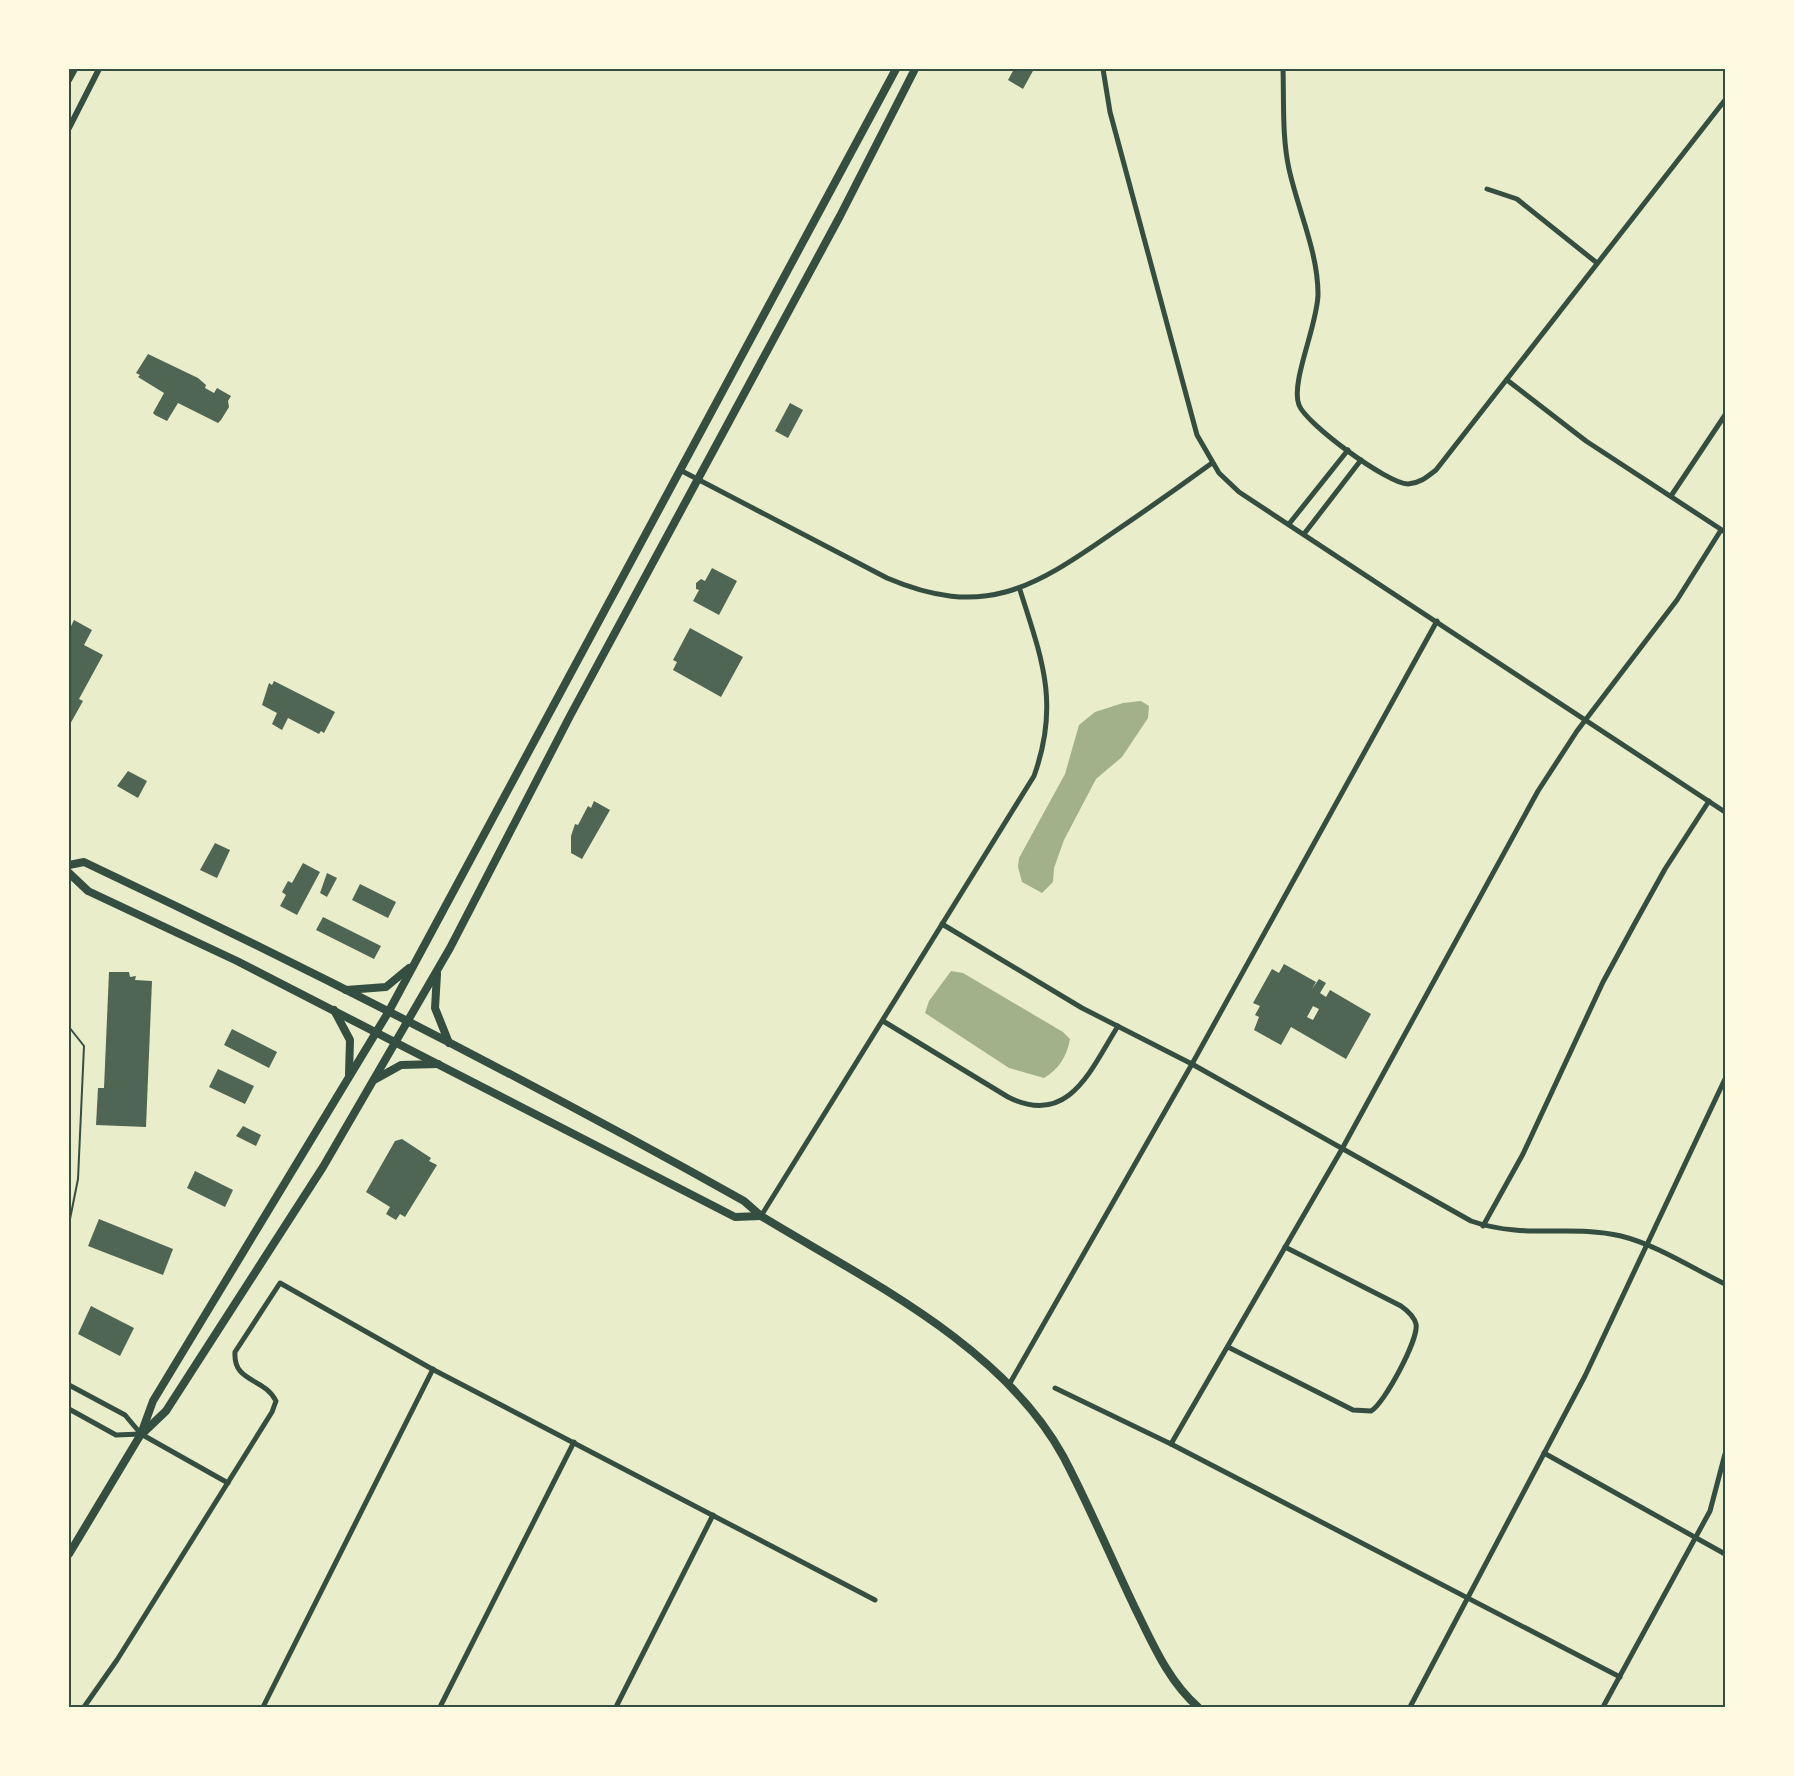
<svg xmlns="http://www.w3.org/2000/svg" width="1794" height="1776" font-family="Inter,sans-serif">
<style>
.water{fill:#a3b18a}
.building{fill:#4f6655;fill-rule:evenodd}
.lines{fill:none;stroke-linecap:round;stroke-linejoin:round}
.service{stroke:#344e41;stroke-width:2}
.minor{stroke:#344e41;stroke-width:5}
.tertiary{stroke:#344e41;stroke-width:6}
.primary{stroke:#344e41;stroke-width:8}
.trunk{stroke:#344e41;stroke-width:8}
.neatline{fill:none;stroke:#344e41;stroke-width:2}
</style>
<rect width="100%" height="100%" fill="#e9edc9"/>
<!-- water -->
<g class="water">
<polygon points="1141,701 1149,706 1148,718 1122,757 1096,779 1064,840 1054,868 1053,882 1042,893 1022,882 1018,867 1019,858 1065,774 1079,725 1095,712 1123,703"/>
<path d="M 951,971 L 963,973 L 1063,1032 L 1070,1039 C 1067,1056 1059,1069 1044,1078 L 1009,1068 L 925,1013 L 929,1001 Z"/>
</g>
<!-- building -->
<g class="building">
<polygon points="1014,69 1034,69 1023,89 1008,80"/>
<polygon points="148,354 198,378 206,385 205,388 214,393 217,388 231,396 228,401 229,407 221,420 218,423 178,403 167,421 155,415 153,413 164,393 138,377 140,375 136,373"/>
<polygon points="790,403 803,410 788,438 775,431"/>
<polygon points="712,568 737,581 719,615 693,601 699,590 696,589 696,583 701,579 705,581"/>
<polygon points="74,620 92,630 84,645 103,655 79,699 83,701 69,726 69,630"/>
<polygon points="690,628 743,657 721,697 673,670 677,662 673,660"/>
<polygon points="274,681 335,712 324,733 321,731 319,734 288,718 282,730 272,724 277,713 262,705 269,683 272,685"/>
<polygon points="128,771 147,781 138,798 117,786"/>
<polygon points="594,801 610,810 582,859 571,853 571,836 575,824 578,825 588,806 591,808"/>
<polygon points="215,843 230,850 217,878 200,870"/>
<polygon points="303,863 320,872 297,915 280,906 286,895 282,892 288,881 292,883"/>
<polygon points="327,873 337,878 327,897 320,893"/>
<polygon points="360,884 396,902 388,918 352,900"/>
<polygon points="323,917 381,946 374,959 316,930"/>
<path d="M 1284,964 L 1316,982 L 1312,989 L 1319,979 L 1326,983 L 1320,993 L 1326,997 L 1330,990 L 1371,1014 L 1346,1059 L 1291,1027 L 1281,1045 L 1254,1030 L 1259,1017 L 1255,1015 L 1260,1006 L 1253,1003 L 1272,969 L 1279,973 ZM 1313,1006 L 1319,1009 L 1313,1020 L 1307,1017 Z"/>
<polygon points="109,972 129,972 130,977 136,976 135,980 152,981 146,1127 96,1125 98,1088 104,1088"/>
<polygon points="232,1029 277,1052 269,1068 224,1045"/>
<polygon points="218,1069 254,1086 245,1104 209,1087"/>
<polygon points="243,1126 261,1135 256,1146 236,1136"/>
<polygon points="402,1139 431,1158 429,1161 437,1165 405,1217 400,1214 396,1220 386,1214 390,1207 366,1192 395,1141"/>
<polygon points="195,1171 233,1190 225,1207 187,1188"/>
<polygon points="99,1219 173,1249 163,1275 88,1246"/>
<polygon points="91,1306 134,1328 120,1356 78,1334"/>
</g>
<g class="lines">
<!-- service -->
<polyline class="service" points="69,1027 84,1046 78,1179 69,1224"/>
<!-- minor -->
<g class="minor">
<polyline points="1103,69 1110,112 1197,435 1219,473 1239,492 1725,812"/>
<path d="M 1283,69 C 1284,102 1282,137 1289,169 C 1298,210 1318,252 1318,294 C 1318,324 1290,383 1299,405 C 1306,424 1388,484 1408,484 C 1420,483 1427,477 1436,470 L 1725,100"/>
<polyline points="1487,189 1517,199 1597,263"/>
<polyline points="1507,380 1586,441 1725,532"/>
<path d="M 680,470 L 887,578 C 983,619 1032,589 1111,534 C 1145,511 1179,487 1212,463"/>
<polyline points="1671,496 1725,415"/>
<polyline points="1289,524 1348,450"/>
<polyline points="1304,534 1361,460"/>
<path d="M 942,924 L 1082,1008 L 1192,1064 L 1471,1221 C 1526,1240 1570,1224 1621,1236 C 1657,1245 1692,1268 1725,1284"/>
<path d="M 883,1021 L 1008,1097 C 1069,1128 1091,1069 1118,1026"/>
<path d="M 761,1216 L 1034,776 C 1060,704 1042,659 1020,590"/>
<polyline points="1483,1226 1523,1154 1603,982 1635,923 1665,869 1709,801"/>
<path d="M 1228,1347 L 1353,1410 L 1371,1411 C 1384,1404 1419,1339 1416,1324 C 1414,1316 1408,1311 1401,1306 L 1285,1247"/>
<polyline points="1010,1383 1192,1064 1437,621"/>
<polyline points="69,1385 125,1415 141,1434 228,1483"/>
<polyline points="1055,1388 1171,1444 1620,1677"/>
<polyline points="69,1409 116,1435 141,1434"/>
<polyline points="1171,1444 1342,1149 1538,791 1577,731 1677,600 1721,530"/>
<polyline points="1544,1453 1725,1554"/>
<path d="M 84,1707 L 117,1660 L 272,1412 L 276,1401 C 264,1377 233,1383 235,1352 L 280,1283 L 432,1369 L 875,1600"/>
<polyline points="263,1707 433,1369"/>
<polyline points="440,1707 574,1442"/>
<polyline points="616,1707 713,1515"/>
<polyline points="1410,1707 1585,1376 1725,1079"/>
<polyline points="1603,1707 1710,1511 1725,1454"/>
</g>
<!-- tertiary -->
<g class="tertiary">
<polyline points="69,80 75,69"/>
<polyline points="69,128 99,69"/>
</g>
<!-- primary -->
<g class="primary">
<polyline points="437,974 435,1008 449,1043"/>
<polyline points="346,990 386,987 409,968"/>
<polyline points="334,1010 350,1040 349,1074"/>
<polyline points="374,1080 401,1065 438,1064"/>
<polyline points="144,1432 166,1411 323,1167 450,948 570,716 840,216 915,69"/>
<polyline points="69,1554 141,1434 153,1401 389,1011 896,69"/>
</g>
<!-- trunk -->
<g class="trunk">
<path d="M 69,865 L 84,862 C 308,968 528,1080 744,1201 L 761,1216 C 866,1280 1002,1345 1063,1456 C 1089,1505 1111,1558 1135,1608 C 1152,1642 1168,1681 1198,1707"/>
<polyline points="69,873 88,891 237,961 735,1217 761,1216"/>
</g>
</g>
<!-- border -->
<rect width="1794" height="1776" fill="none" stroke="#fefae0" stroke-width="141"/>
<rect x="70" y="70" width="1654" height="1636" class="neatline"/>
</svg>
